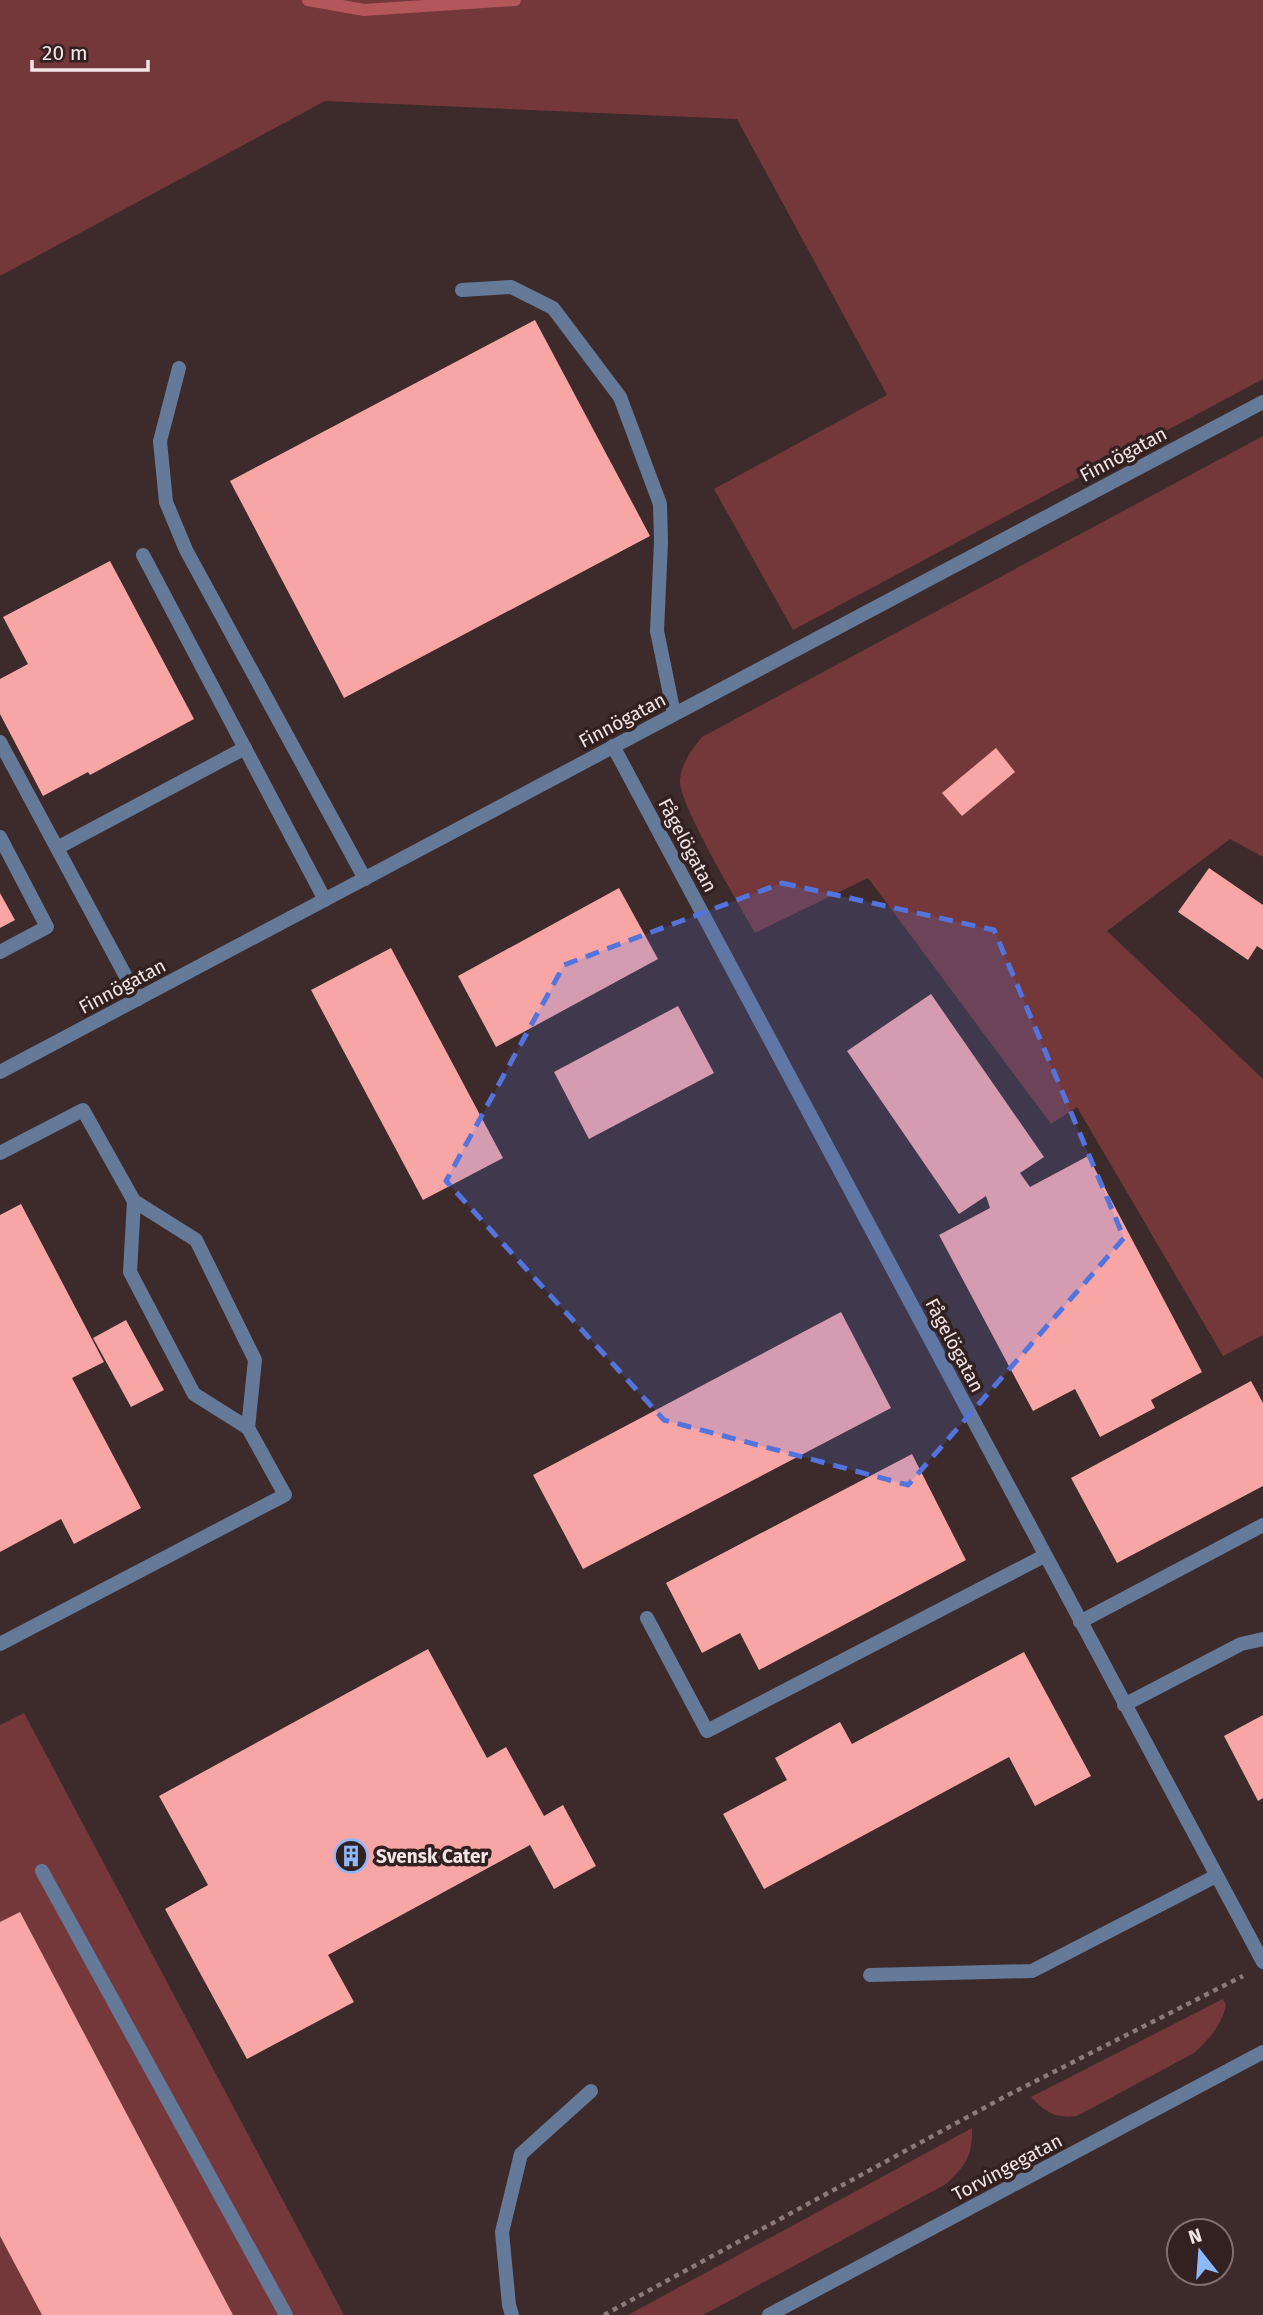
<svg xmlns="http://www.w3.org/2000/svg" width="1263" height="2315" font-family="'Fira Sans',sans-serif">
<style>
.green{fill:#75383a}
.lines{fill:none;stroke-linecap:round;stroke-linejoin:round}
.stream{stroke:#b4575b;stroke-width:12}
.building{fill:#f7a5a5}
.path{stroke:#8a7a7a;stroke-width:4.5;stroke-dasharray:5 5;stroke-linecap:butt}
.service{stroke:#657999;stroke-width:14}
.minor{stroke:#657999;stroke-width:14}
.marked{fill:#5274dc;fill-opacity:0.2;stroke:#5274dc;stroke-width:5;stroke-dasharray:14 9;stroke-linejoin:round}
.labels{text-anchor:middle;stroke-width:7;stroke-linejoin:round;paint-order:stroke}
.street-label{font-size:19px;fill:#f3e6e6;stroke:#322120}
.poi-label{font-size:19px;font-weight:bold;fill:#f3e6e6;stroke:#322120;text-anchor:start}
</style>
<rect width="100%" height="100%" fill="#3d2a2a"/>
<!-- green -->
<g class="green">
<polygon points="0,0 1263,0 1263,379 793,630 714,489 887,395 737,119 325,101 0,276"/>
<path d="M 1263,436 L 1263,857 L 1230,839 L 1107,931 L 1263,1079 L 1263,1335 L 1223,1356 L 1077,1107 L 1051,1124 L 868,878 L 755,933 C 741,907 678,803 680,780 C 681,764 692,749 702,737 Z"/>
<polygon points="24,1713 344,2315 0,2315 0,1725"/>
<path d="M 1223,1999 L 1226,2006 C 1221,2026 1209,2039 1194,2053 L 1077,2116 C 1056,2119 1045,2112 1031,2097 Z"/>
<path d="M 972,2128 C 973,2156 965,2166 946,2184 L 703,2315 L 628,2315 Z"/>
</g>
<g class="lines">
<!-- stream -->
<polyline class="stream" points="308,0 364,10 515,0"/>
</g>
<!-- building -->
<g class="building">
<polygon points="535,320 650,536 344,698 230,481"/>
<polygon points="110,561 194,719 90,775 88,772 43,796 0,714 0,679 28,664 3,617"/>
<polygon points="996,748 1015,772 962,816 942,793"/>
<polygon points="1209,868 1263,905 1263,950 1257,946 1248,960 1178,912"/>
<polygon points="619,888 658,959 496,1047 458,976"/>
<polygon points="0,893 15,920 0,928"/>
<polygon points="391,948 503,1158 423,1200 311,990"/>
<polygon points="931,994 1044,1157 1020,1173 1030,1187 1088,1156 1202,1372 1151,1400 1155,1408 1100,1437 1075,1389 1033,1411 939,1235 990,1208 986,1196 959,1214 847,1051"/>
<polygon points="678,1006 714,1073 589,1139 554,1072"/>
<polygon points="21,1204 104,1362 72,1378 141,1508 74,1544 61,1519 0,1552 0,1215"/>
<polygon points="841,1312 891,1408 583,1569 533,1475"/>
<polygon points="126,1320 164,1390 131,1407 93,1338"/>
<polygon points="1251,1381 1263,1403 1263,1486 1117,1563 1071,1478"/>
<polygon points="912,1454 966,1560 759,1670 740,1633 702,1653 666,1583"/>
<polygon points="428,1649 487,1758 506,1747 544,1816 563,1805 596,1866 554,1889 530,1845 328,1955 354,2002 247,2059 165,1909 208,1885 159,1796"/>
<polygon points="1024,1652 1091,1776 1035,1806 1009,1757 764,1889 723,1814 787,1780 775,1758 840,1722 852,1744"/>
<polygon points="1263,1715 1263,1798 1258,1801 1224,1736"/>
<polygon points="20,1912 233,2315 42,2315 0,2236 0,1922"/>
</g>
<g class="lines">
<!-- path -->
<polyline class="path" points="604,2315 1006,2096 1243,1976"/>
<!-- service -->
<g class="service">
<polyline points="462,290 511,287 553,308 620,397 660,504 661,542 657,631 674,714"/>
<polyline points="179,368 160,441 166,502 186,550 365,879"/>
<polyline points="143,555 325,900"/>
<polyline points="0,742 138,999"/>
<polyline points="0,837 47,927 0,952"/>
<polyline points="57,848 245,748"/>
<polyline points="0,1153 83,1110 134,1201 196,1240 255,1360 248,1428 194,1394 130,1272 134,1201"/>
<polyline points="647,1618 707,1731 1044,1556"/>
<polyline points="1080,1622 1263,1525"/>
<polyline points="0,1644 285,1495 248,1428"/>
<polyline points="1124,1705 1241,1644 1263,1639"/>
<polyline points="42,1871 286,2315"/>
<polyline points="870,1975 1032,1971 1216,1876"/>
<polyline points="512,2315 509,2305 502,2232 521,2154 591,2091"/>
</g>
<!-- minor -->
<g class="minor">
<polyline points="613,746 1263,1962"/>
<polyline points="0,1072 1263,402"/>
<polyline points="769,2315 1263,2052"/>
</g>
</g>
<!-- marked area -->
<path class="marked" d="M 782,883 L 994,930 L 1124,1238 L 908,1485 L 664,1420 L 446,1181 L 564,965 Z"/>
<!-- icons -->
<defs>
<symbol id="building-ring" viewBox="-11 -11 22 22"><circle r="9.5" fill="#322120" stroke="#8db9fc" stroke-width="1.5"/><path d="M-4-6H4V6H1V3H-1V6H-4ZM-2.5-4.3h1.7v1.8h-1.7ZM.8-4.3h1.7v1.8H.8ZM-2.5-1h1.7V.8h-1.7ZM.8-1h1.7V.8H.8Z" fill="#8db9fc"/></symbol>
</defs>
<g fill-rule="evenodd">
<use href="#building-ring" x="332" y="1837" width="38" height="38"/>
</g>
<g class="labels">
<!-- street labels -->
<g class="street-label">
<text transform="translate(1123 454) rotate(-28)" y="7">Finnögatan</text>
<text transform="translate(622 720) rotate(-28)" y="7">Finnögatan</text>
<text transform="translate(688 845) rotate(62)" y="7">Fågelögatan</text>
<text transform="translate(122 986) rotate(-28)" y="7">Finnögatan</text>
<text transform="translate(955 1345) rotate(62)" y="7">Fågelögatan</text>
<text transform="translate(1007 2167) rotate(-28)" y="7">Torvingegatan</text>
</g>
<!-- poi labels -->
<g class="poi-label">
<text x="376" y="1863">Svensk Cater</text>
</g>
</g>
<!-- north arrow -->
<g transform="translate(1200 2252) rotate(343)"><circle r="33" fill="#322120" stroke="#7f706f" stroke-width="2"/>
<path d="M0-5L12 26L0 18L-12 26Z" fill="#8db9fc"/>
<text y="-10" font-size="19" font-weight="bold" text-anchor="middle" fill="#f3e6e6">N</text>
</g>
<!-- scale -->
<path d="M32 60v10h116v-10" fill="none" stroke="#f3e6e6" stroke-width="3.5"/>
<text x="42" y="60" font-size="21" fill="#f3e6e6" stroke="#322120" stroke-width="5" paint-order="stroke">20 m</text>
</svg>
